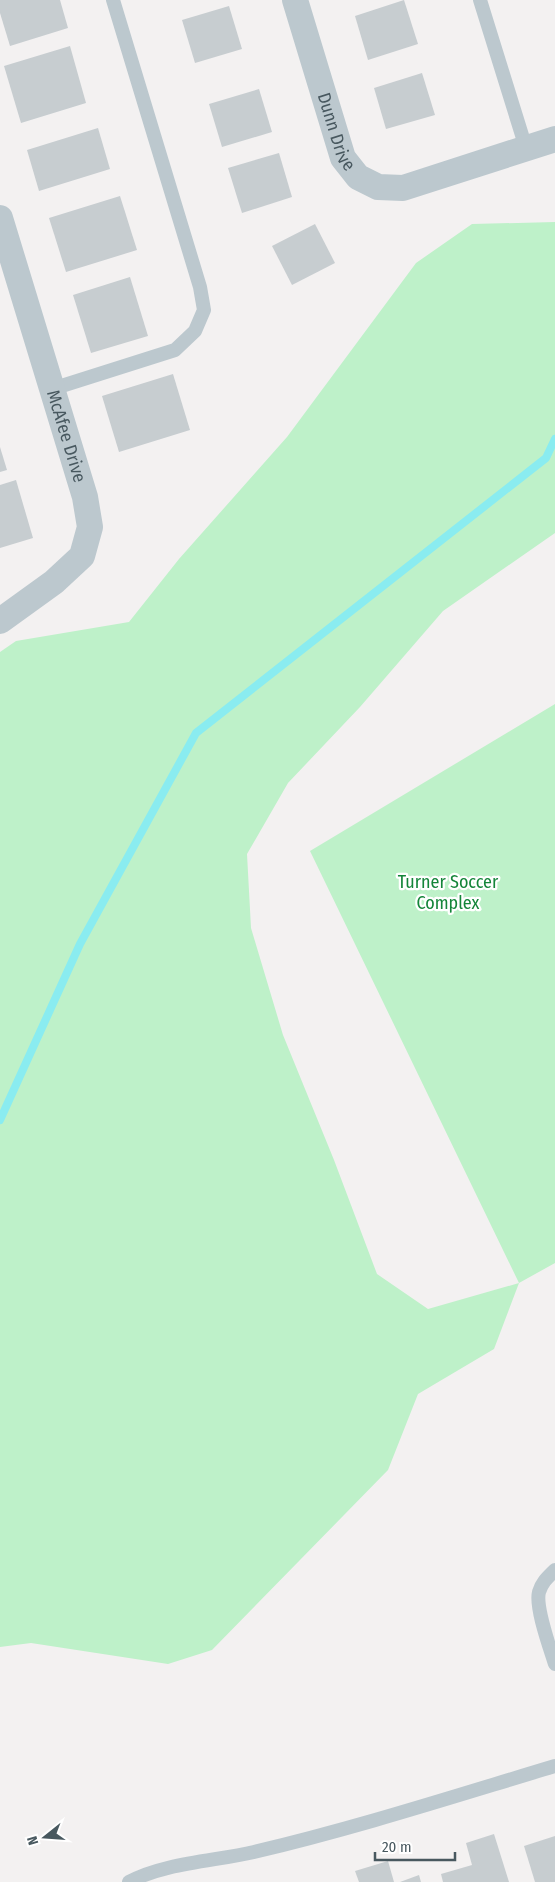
<svg xmlns="http://www.w3.org/2000/svg" width="555" height="1882" font-family="'Fira Sans Condensed',sans-serif">
<style>
.green{fill:#bef1c9}
.lines{fill:none;stroke-linecap:round;stroke-linejoin:round}
.stream{stroke:#8aecf0;stroke-width:8}
.building{fill:#c7cdd0}
.service{stroke:#bcc8ce;stroke-width:14}
.minor{stroke:#bcc8ce;stroke-width:26}
.labels{text-anchor:middle;stroke-width:4.5;stroke-linejoin:round;paint-order:stroke}
.street-label{font-size:18px;fill:#48585f;stroke:#fff}
.park-label{font-size:18px;fill:#148539;stroke:#fff}
</style>
<rect width="100%" height="100%" fill="#f3f1f1"/>
<!-- green -->
<polygon class="green" points="555,222 555,533 443,611 360,707 288,783 247,854 251,928 283,1035 334,1160 377,1274 428,1309 519,1283 310,851 555,704 555,1263 519,1283 494,1349 418,1394 388,1470 212,1650 168,1664 31,1643 0,1647 0,652 16,641 129,622 179,559 287,437 416,263 472,224"/>
<g class="lines">
<!-- stream -->
<polyline class="stream" points="0,1120 80,944 196,733 546,458 555,439"/>
</g>
<!-- building -->
<g class="building">
<polygon points="0,0 60,0 68,28 10,46 0,13"/>
<polygon points="404,0 418,44 368,60 355,16"/>
<polygon points="229,6 242,49 195,63 182,20"/>
<polygon points="70,46 86,103 21,123 4,66"/>
<polygon points="422,73 435,115 386,129 374,88"/>
<polygon points="259,89 272,132 222,147 209,104"/>
<polygon points="98,128 110,169 39,191 27,150"/>
<polygon points="279,153 292,197 242,213 228,168"/>
<polygon points="120,196 137,250 66,272 49,218"/>
<polygon points="315,224 335,263 292,285 272,246"/>
<polygon points="130,277 148,336 91,353 73,295"/>
<polygon points="173,374 190,430 119,452 102,396"/>
<polygon points="0,447 7,470 0,472"/>
<polygon points="16,480 33,538 0,548 0,485"/>
<polygon points="494,1834 509,1882 443,1882 441,1874 472,1865 466,1843"/>
<polygon points="555,1836 555,1882 535,1882 524,1846"/>
<polygon points="388,1861 394,1882 359,1882 355,1871"/>
<polygon points="419,1875 421,1882 400,1882"/>
</g>
<g class="lines">
<!-- service -->
<g class="service">
<polyline points="480,0 526,148"/>
<polyline points="52,389 175,350 195,331 204,310 200,287 113,0"/>
<path d="M 555,1570 C 548,1577 542,1582 539,1592 C 535,1607 550,1648 555,1664"/>
<path d="M 129,1882 C 164,1863 215,1861 254,1852 C 356,1828 455,1796 555,1766"/>
</g>
<!-- minor -->
<g class="minor">
<path id="s1" d="M 295,0 L 343,158 L 358,177 L 378,187 L 403,188 L 555,139"/>
<path id="s2" d="M 0,218 L 85,497 L 90,527 L 82,556 L 54,582 L 0,621"/>
</g>
</g>
<g class="labels">
<!-- street labels -->
<g class="street-label">
<text dy="6" stroke="none"><textPath href="#s1" startOffset="138">Dunn Drive</textPath></text>
<text dy="6" stroke="none"><textPath href="#s2" startOffset="228">McAfee Drive</textPath></text>
</g>
<!-- park labels -->
<g class="park-label">
<text x="448" y="888">Turner Soccer<tspan x="448" dy="21">Complex</tspan></text>
</g>
</g>
<!-- north arrow -->
<g transform="translate(45 1837) rotate(253)" stroke="#ffffff" stroke-width="4" paint-order="stroke">
<path d="M0-4L9 19L0 12L-9 19Z" fill="#48585f"/>
<text y="-8" font-size="14" font-weight="bold" text-anchor="middle" fill="#48585f">N</text>
</g>
<!-- scale -->
<path d="M375 1852v8h80v-8" fill="none" stroke="#48585f" stroke-width="2.5"/>
<text x="382" y="1852" font-size="15" fill="#48585f" stroke="#ffffff" stroke-width="4" paint-order="stroke">20 m</text>
</svg>
